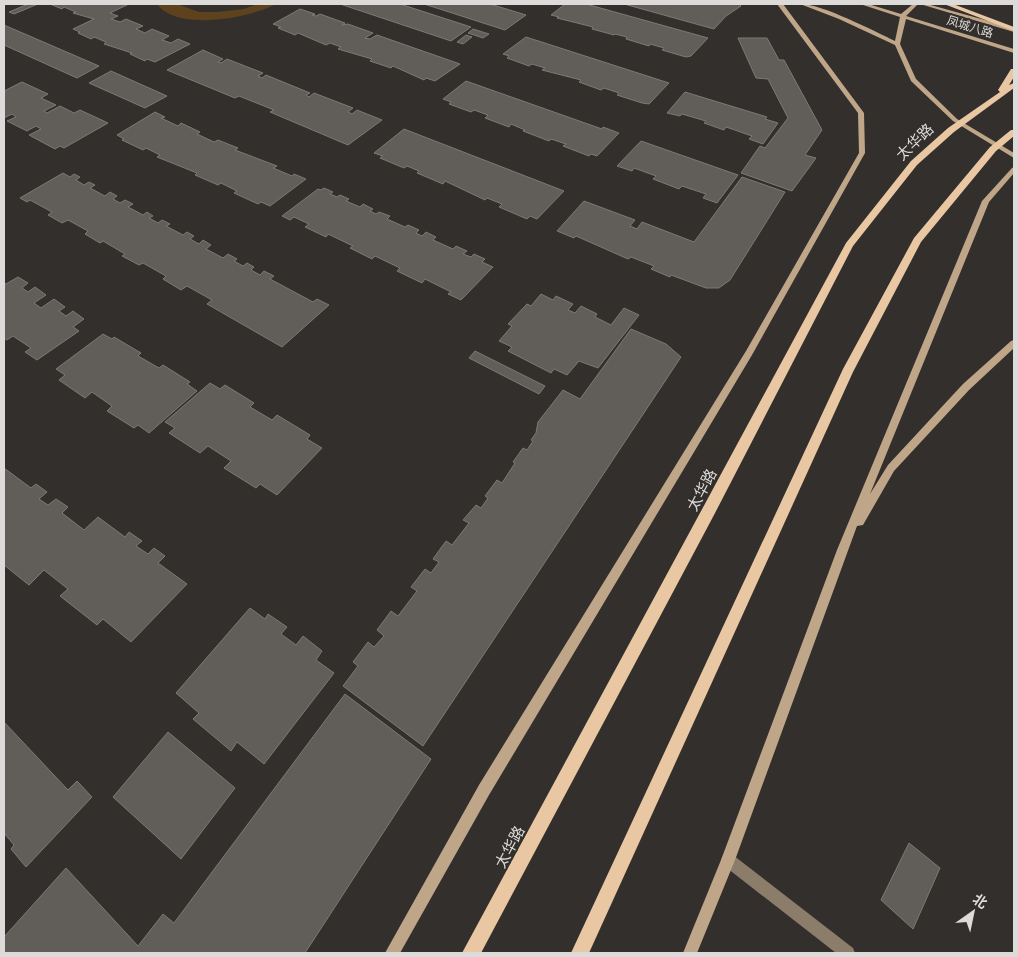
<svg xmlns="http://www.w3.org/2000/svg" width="1018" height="957" font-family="Signika,'Noto Sans SC',sans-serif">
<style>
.green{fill:#5e411d}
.building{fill:#615d59;stroke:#7d7975}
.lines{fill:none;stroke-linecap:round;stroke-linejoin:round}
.street{fill:#8c7c6a;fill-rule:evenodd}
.secondary{fill:#c0a689;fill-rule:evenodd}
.primary{fill:#e8c7a2;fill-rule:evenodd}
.labels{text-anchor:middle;stroke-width:4;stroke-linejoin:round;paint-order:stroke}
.far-street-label{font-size:12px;fill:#dddbd9;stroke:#332f2c}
.street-label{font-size:15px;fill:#dddbd9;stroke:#332f2c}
</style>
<rect width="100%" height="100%" fill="#332f2c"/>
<!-- green -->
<path class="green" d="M 157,4 L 177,4 L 199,12 L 217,12 L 243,9 L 258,4 L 276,4 C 250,18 177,32 157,4 Z"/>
<!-- building -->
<g class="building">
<polygon points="28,4 38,4 14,14 9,12"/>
<polygon points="50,4 129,4 110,13 118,16 111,19 120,22 126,19 143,26 136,29 145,33 152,29 169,36 162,40 171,43 178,39 190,44 155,62 147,59 145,61 130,54 132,53 104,44 106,42 94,37 91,39 78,33 80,32 73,29 94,19 73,13 76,12 64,7 62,9"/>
<polygon points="340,4 400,4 471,27 451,41"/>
<polygon points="424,4 490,4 526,15 505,30"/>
<polygon points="565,4 586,4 708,38 691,56 686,57 662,50 664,48 650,44 649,46 626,39 627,37 615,34 614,35 592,29 593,27 557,18 559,17 551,15"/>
<polygon points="624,4 739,4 741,6 726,16 714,29"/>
<polygon points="300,9 315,14 312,15 316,16 320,14 345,23 342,25 348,24 373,33 365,38 370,39 377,35 460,64 435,81 426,78 424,80 393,66 391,68 370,61 372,59 338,49 341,47 330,43 326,45 298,33 295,35 278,28 281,27 273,24"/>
<polygon points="4,25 99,66 77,78 4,45"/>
<polygon points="473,29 489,34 483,38 468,33"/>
<polygon points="466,35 472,37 463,44 457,42"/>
<polygon points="526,37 669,83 649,104 642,103 617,95 619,93 604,88 601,90 579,82 581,80 542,70 545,68 532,64 529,66 507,58 509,56 503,54"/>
<polygon points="738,38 767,38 779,60 784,60 822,130 805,155 816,158 792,191 741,173 760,146 765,148 788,118 768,79 756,78"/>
<polygon points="203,50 223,59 218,62 221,63 227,59 263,73 258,76 262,78 266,75 310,93 306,95 309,97 314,93 353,108 348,112 352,114 357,110 382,120 348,145 270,112 274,110 239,96 235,98 167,70"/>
<polygon points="111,71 167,96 145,108 89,83"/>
<polygon points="466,81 602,129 603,127 619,133 597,156 591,154 589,156 563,146 566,144 551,139 549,141 523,131 525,130 511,124 509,127 485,118 488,115 474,110 471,112 449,104 451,102 443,99"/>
<polygon points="22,82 48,94 41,98 56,105 44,111 47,113 60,106 74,113 80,110 108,123 64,148 60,146 55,149 29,135 41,129 36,126 27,131 7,121 16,117 12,114 4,118 4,91"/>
<polygon points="685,92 767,117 765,119 778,123 763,144 749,139 752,136 726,127 724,130 704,123 706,121 682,114 680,116 667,113"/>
<polygon points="155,112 165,117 161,118 178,126 181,123 200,132 197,134 214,142 218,140 238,148 235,150 277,166 273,168 292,176 294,174 306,179 270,206 261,202 258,204 234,193 237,191 221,183 218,185 195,175 197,173 157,157 160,155 146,148 143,150 122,140 124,139 117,135"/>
<polygon points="404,129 564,191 537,219 530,216 527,219 499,207 502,204 487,198 485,200 445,181 443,184 417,173 419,171 407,166 404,168 380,158 383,156 374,153"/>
<polygon points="641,141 738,175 717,203 703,198 706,194 682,186 679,189 653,179 656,176 634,168 632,171 617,166"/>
<polygon points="63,173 70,177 74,174 80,177 76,180 84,185 89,182 95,185 90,188 105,196 110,192 117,196 113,199 120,203 125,200 133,204 128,207 143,215 147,212 153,216 149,218 158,223 162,220 170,224 166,226 183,235 187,232 194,236 190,239 199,244 203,240 211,245 206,249 223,258 228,254 237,259 234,261 243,266 247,263 254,267 251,270 260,275 264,271 274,276 270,279 313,302 317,299 329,305 282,347 207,304 212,300 187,286 181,290 163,279 166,276 143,263 139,265 122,256 125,254 103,241 100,243 85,234 88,231 68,220 62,223 48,215 52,212 30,200 27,202 20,198"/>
<polygon points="742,177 785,192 730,280 719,288 706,288 671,275 670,277 651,269 654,266 631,257 628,259 576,236 574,238 557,231 584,201 635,220 630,226 637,229 642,222 694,242"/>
<polygon points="324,188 333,192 330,194 337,197 340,195 349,199 346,201 360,207 363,204 373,209 370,211 376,214 379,212 390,216 387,219 405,227 408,225 419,230 416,233 422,236 426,232 436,237 433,240 453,249 456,246 467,251 463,254 471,257 474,254 485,259 482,262 493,267 461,300 448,294 451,292 425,279 422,283 397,271 400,268 375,256 372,259 350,248 353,246 328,234 326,237 305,227 309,224 294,217 290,220 282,216 318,189 321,190"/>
<polygon points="18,277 28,283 22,288 28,292 35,287 46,295 34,303 41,308 54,299 65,307 59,311 66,316 73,311 84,319 73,327 79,331 37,360 25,352 31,348 13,336 7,340 4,338 4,283 6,284"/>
<polygon points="541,294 553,300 556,296 573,304 568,310 575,313 581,306 597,314 595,317 611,325 624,308 639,315 598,368 579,361 567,375 554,369 551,373 508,351 512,347 499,341 512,326 508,324 527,304 531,306"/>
<polygon points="631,329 666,344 681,357 423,746 343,686 358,666 353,662 368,642 374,647 384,636 377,630 391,611 398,616 417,591 411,587 425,569 431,573 439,562 433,559 446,541 452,545 469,523 463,520 476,505 481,508 488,498 485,496 497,480 502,483 515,463 513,462 523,448 527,450 533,441 531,440 536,433 538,422 563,390 580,399"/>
<polygon points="103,334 112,339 114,337 141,353 138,356 159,368 163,365 190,382 187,384 197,391 149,433 138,425 134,428 107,411 112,406 92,392 85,398 59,380 65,375 56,369"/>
<polygon points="475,351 545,386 539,394 469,358"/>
<polygon points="210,383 220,389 225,385 254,403 250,407 272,420 277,415 310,435 307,439 322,448 277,495 260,484 256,488 224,468 231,461 208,446 200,453 169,433 175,428 165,422"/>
<polygon points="4,468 31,488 36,484 47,492 39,499 48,505 56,499 68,507 62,513 84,530 98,517 125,537 129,532 142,541 136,546 148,554 154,548 165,556 158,563 187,584 131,642 103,619 97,625 60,596 68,589 44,570 29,585 4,565"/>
<polygon points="250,608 265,619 268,614 287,627 281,634 296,645 303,636 322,651 316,660 334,673 264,764 237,742 231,751 193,719 199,713 176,693"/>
<polygon points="345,694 431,759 305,953 4,953 4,937 66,868 138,946 163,914 174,923"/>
<polygon points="4,722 68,790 77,781 92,797 26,867 11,849 14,845 4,833"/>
<polygon points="168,732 235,788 181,859 113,797"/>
<polygon points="909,843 940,868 913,929 881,900"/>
</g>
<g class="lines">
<!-- street -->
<polygon class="street" points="728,853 733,855 853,948 855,953 836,953 723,865 721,860 723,855"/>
<!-- secondary -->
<g class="secondary">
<polygon points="777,4 783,4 864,113 865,153 752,355 489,795 400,953 385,953 479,785 746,351 859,153 858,113"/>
<path d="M 800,4 C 820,3 874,31 895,41 L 900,17 L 860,4 L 868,4 L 901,14 L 913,4 L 918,4 L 906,16 L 1014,49 L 1014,53 L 906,19 L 900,44 L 916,79 L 957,119 L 1014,153 L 1014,158 L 953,121 L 911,81 L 895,45 L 839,19 Z"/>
<polygon points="920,4 927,4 1014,28 1014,32"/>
<polygon points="1014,167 1014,173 989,202 870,494 888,465 963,384 1011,341 1014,340 1014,348 969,390 894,471 863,525 857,526 735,860 697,953 683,953 721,860 837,550 982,201 1012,168"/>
</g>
<!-- primary -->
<g class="primary">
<polygon points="944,4 953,4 1014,27 1014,31"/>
<polygon points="1011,69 1014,69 1014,77 1009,85 1014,83 1014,88 954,132 917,165 853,246 714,515 481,953 462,953 846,243 911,161 948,128 1000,92 998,90"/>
<polygon points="1011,130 1014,130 1014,136 996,151 921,242 853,372 589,953 571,953 843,369 914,238 990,147"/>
</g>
</g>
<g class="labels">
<!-- far-street labels -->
<g class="far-street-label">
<text transform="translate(970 27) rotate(17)" y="4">凤城八路</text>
</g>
<!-- street labels -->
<g class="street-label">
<text transform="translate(915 142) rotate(-44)" y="5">太华路</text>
<text transform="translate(702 490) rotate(-62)" y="5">太华路</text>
<text transform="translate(510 847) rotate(-62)" y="5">太华路</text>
</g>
</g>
<!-- border -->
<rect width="1018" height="957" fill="none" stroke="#dddbd9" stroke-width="10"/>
<!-- north arrow -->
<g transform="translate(973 912) rotate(33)" stroke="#332f2c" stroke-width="4" paint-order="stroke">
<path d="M0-4L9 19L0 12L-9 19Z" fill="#dddbd9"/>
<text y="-8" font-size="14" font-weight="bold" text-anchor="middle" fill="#dddbd9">北</text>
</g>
</svg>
